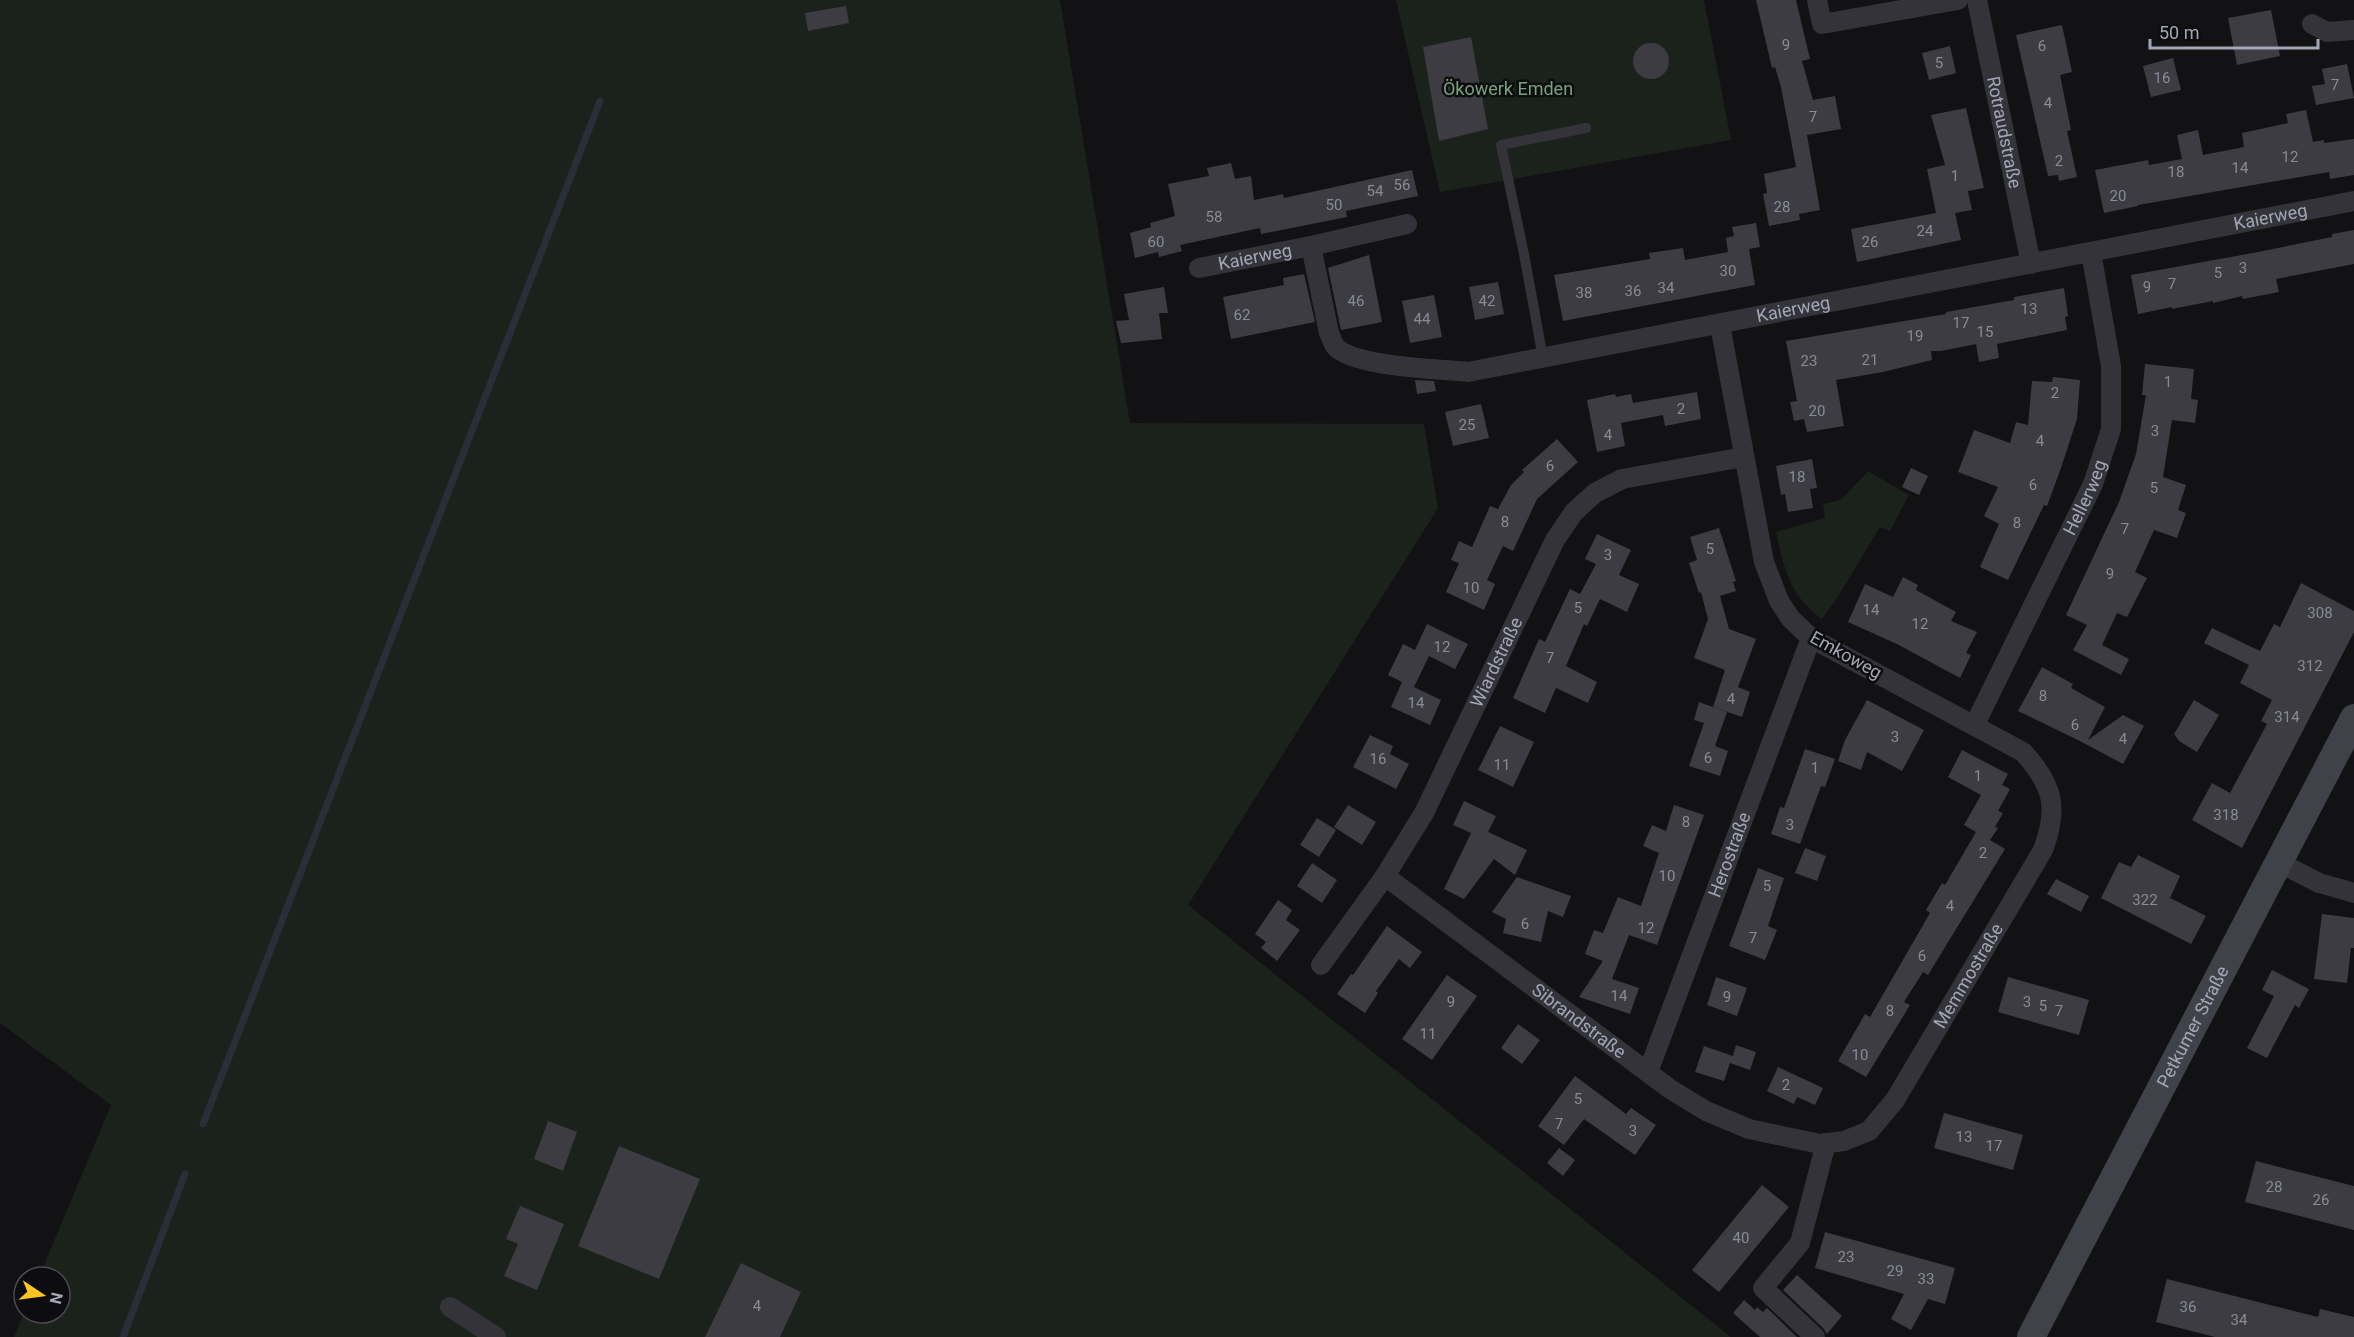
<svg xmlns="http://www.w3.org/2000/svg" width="2354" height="1337" font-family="Roboto,sans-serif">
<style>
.green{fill:#1a221b}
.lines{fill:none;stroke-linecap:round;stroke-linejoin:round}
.stream{stroke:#273038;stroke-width:7}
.building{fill:#3c3c42}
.service{stroke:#333339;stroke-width:10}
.minor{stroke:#333339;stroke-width:20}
.secondary{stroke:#404249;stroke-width:28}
.labels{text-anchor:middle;stroke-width:5;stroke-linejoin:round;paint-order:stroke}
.number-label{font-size:15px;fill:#888c99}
.park-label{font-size:18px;fill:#77a27d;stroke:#0d0d0f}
.street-label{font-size:18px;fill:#a2a7b6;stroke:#0d0d0f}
</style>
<rect width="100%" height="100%" fill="#121214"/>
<!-- green -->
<g class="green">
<polygon points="0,0 1060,0 1130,423 1424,424 1438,508 1188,905 1731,1337 14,1337 24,1313 60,1313 60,1277 39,1277 111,1105 0,1023"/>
<polygon points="1396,0 1704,0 1731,140 1440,192"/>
<path d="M 1868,471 L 1909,495 L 1890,531 L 1880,527 L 1837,598 L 1822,619 C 1790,596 1784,569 1776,532 L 1825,518 L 1823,504 L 1841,500 Z"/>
</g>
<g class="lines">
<!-- stream -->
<g class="stream">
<polyline points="203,1124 600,101"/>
<polyline points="123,1337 185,1174"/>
</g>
</g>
<!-- building -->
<g class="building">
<polygon points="1756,0 1796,0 1810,59 1802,61 1813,100 1835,96 1841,129 1807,135 1820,210 1799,214 1800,220 1769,226 1763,194 1767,193 1764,174 1796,167 1781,87 1775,67 1772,68"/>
<polygon points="846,6 849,23 808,31 805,13"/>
<polygon points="2271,10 2280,56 2237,65 2228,18"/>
<polygon points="2062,25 2072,72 2060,75 2071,130 2067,131 2077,177 2059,181 2058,175 2048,176 2016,35"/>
<polygon points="1471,37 1488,129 1439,141 1423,47"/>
<circle cx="1651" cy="61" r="18"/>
<polygon points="1950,46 1956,73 1929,80 1922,53"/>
<polygon points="2173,58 2181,90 2151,97 2143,66"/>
<polygon points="2347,64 2354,98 2316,105 2312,86 2325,84 2322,69"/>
<polygon points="1966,108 1984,188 1968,191 1972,210 1955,213 1961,240 1857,262 1851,229 1936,213 1927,169 1945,165 1931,115"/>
<polygon points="2306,110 2313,142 2324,140 2324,143 2354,139 2354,175 2330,179 2329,172 2138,205 2138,206 2104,213 2095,170 2148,160 2149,165 2182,159 2177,135 2198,130 2203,155 2244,147 2242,133 2288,123 2286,114"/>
<polygon points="1231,163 1235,179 1251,176 1254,200 1283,194 1284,198 1412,170 1418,196 1346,211 1347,217 1261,234 1260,228 1180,245 1182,251 1159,257 1158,252 1135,258 1130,233 1151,227 1150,223 1175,216 1168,184 1209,176 1207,168"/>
<polygon points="1756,223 1760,247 1749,249 1755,285 1563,321 1554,275 1650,259 1649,253 1683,248 1685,260 1728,252 1726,238 1734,236 1732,227"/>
<polygon points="2354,230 2354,264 2276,279 2279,292 2243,299 2242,296 2213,303 2213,301 2172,309 2172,307 2138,314 2131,275 2253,253 2332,237 2332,234"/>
<polygon points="1369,255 1382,322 1341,330 1328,268"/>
<polygon points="1304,274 1315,322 1231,339 1223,297 1284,285 1283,278"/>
<polygon points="1498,282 1504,314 1475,320 1469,287"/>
<polygon points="1164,287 1168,313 1159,313 1162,339 1121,343 1116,321 1129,320 1124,294"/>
<polygon points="2064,288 2068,316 2065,317 2067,330 1997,344 1999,358 1979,362 1976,344 1941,351 1931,351 1932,360 1883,372 1836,380 1844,426 1807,432 1804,419 1794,421 1790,402 1797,401 1786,341 1946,314 1946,312 2014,300 2014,297"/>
<polygon points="1434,295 1442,337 1410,343 1402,301"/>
<polygon points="2145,364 2194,369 2191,399 2198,400 2195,423 2172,420 2163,477 2186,485 2178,510 2186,513 2177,538 2154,530 2135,572 2147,578 2127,617 2117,613 2102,645 2129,659 2121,675 2073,650 2087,625 2066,615 2119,502 2136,454 2146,395 2142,395"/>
<polygon points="2053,377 2080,380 2077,419 2061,468 2047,506 2044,505 2008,580 1980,567 1999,524 1984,516 1998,487 1958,472 1974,430 2010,443 2016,422 2028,425 2032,381 2052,382"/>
<polygon points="1415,380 1434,381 1436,391 1417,394"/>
<polygon points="1697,392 1701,419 1665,426 1663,415 1621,423 1625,446 1597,452 1587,400 1615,394 1616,397 1631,394 1633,403"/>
<polygon points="1481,404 1489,438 1453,446 1445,412"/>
<polygon points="1557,439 1578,462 1537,499 1513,551 1503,546 1487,580 1495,584 1484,610 1446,592 1459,563 1451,560 1459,541 1472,547 1490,506 1498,509 1511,485 1524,472 1522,470"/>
<polygon points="1812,459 1817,488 1810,489 1813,508 1788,512 1785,494 1781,495 1776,466"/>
<polygon points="1911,468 1928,476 1919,495 1902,487"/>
<polygon points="1719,528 1736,581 1733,582 1736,591 1720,596 1729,629 1756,639 1738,687 1750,692 1742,717 1713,707 1725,670 1694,658 1708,619 1701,592 1699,593 1689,563 1697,560 1690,537"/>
<polygon points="1597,534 1631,550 1619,575 1639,584 1627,612 1600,599 1587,626 1584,624 1566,666 1597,682 1588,703 1556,688 1545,713 1513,698 1539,639 1545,642 1570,589 1580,594 1596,564 1585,559"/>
<polygon points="1903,577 1918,585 1916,590 1956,612 1951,621 1977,632 1966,653 1971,655 1960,678 1897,644 1848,622 1865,584 1893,597"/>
<polygon points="2301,583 2354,611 2354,632 2242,848 2192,820 2212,783 2230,793 2267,724 2261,721 2272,700 2240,683 2249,665 2204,643 2212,628 2260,651 2274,624 2280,627"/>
<polygon points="1427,624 1468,644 1455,669 1429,656 1414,687 1441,700 1430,725 1391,707 1402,682 1388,675 1403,644 1419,652 1415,650"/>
<polygon points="2042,667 2073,684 2071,688 2105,707 2088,740 2123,715 2144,726 2123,764 2080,741 2018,711"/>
<polygon points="1867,700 1924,730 1902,771 1867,752 1861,770 1838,761 1845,740"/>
<polygon points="2194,700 2219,715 2197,752 2179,741 2174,734"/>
<polygon points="1699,702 1727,712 1715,746 1728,751 1720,776 1689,766 1704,723 1694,720"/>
<polygon points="1500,726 1534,742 1513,787 1478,770"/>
<polygon points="1370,735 1393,746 1390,754 1409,764 1396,789 1353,767"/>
<polygon points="1805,749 1835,759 1825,787 1821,786 1800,844 1771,834 1780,807 1784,808"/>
<polygon points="1962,750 2008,774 2002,785 2010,789 1998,811 2003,813 1995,827 1998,828 1990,840 2005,849 1928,975 1923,972 1904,1002 1910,1005 1866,1077 1838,1061 1865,1014 1870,1017 1930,913 1926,910 1942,883 1945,885 1976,832 1964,825 1981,795 1948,777"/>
<polygon points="1464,801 1496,816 1488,832 1527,850 1515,875 1494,859 1464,899 1444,889 1471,833 1453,825"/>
<polygon points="1348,805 1376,822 1362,845 1334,827"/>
<polygon points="1674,805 1704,815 1657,945 1629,935 1612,979 1639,988 1630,1014 1579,997 1603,961 1585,954 1594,930 1603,933 1618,897 1641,906 1659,853 1643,846 1652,825 1666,831"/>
<polygon points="1317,818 1336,830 1319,857 1300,845"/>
<polygon points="1805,848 1826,856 1817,881 1795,873"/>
<polygon points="2138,855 2180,876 2170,898 2206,916 2191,944 2101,898 2119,862 2131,867"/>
<polygon points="1312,863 1337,880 1322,903 1297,886"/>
<polygon points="1758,868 1784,878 1768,926 1777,930 1765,960 1729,946"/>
<polygon points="1517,877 1571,896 1563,917 1548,911 1541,942 1503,933 1506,919 1492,912"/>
<polygon points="2056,879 2089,896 2081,912 2047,894"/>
<polygon points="1278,900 1292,910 1286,920 1300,930 1277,961 1261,948 1266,942 1255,934"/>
<polygon points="2322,914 2354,918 2354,948 2351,948 2347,983 2314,979"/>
<polygon points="1387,926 1422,952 1410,968 1399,959 1376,991 1378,993 1365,1013 1337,994 1351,974 1353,975"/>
<polygon points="2272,970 2309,989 2299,1008 2295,1005 2267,1058 2247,1048 2274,996 2262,990"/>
<polygon points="1447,975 1477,996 1432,1060 1402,1039"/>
<polygon points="1716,977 1747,988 1737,1016 1707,1005"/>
<polygon points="2008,977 2089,1000 2079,1035 1998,1012"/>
<polygon points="1518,1024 1540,1040 1522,1064 1501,1048"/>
<polygon points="1736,1045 1756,1052 1750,1070 1730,1063 1732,1057 1724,1081 1695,1072 1704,1046 1733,1056"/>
<polygon points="1778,1067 1823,1088 1815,1105 1797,1097 1794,1104 1767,1091"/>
<polygon points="1575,1076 1626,1114 1631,1108 1656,1125 1635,1155 1584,1119 1564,1145 1538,1126"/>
<polygon points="1944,1113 2023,1135 2013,1170 1934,1148"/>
<polygon points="548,1121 577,1132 563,1171 534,1159"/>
<polygon points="619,1146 700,1179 659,1279 578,1246"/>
<polygon points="1559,1148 1575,1160 1563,1176 1547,1163"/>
<polygon points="2256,1161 2354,1186 2354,1230 2245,1202"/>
<polygon points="1762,1185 1789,1207 1719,1292 1692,1270"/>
<polygon points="520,1206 564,1224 537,1290 504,1276 518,1244 506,1239"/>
<polygon points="1825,1232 1955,1268 1945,1304 1928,1299 1911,1330 1891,1319 1904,1294 1815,1268"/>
<polygon points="741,1263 801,1292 780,1337 705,1337"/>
<polygon points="1797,1275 1842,1316 1827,1334 1823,1328 1783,1290"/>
<polygon points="2167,1279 2318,1317 2320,1309 2354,1317 2354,1337 2215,1337 2156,1322"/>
<polygon points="1744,1300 1755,1310 1757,1307 1763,1312 1767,1308 1797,1337 1760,1337 1733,1313"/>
</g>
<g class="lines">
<!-- service -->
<polyline class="service" points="1543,358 1524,254 1501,145 1586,128"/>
<!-- minor -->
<g class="minor">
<polyline points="1817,0 1822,24 1958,0"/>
<path id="s1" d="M 1977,0 L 2031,264"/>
<polyline points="2312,24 2327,32 2354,30"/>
<polyline points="1311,246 1407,224"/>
<path id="s2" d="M 1199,268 L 1311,246 L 1329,333 C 1331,336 1332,342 1335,346 C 1352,367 1440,369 1468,372 L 2354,201"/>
<path id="s3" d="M 1975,724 L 2093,484 L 2111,429 L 2111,366 L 2091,252"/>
<polyline points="2278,862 2319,883 2354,893"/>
<path id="s4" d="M 1385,876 L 1670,1089 L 1706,1111 L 1749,1129 L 1820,1144 L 1844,1141 L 1869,1131 L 1895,1100 L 2043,850 C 2059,807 2053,785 2023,752 L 1811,638 L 1791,619 L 1779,601 L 1764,562 L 1720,325"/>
<path id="s5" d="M 1321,965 L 1385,876 L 1424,813 L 1555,540 L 1574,512 L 1595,493 L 1622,479 L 1744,457"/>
<path id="s6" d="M 1648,1072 L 1811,638"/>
<polyline points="450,1307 496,1337"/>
<polyline points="1815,1337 1763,1288 1800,1243 1826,1143"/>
</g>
<!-- secondary -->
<path class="secondary" id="s7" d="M 2031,1337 L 2354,718"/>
</g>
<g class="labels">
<!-- number labels -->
<g class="number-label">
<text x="1786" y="50">9</text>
<text x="2042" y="51">6</text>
<text x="1939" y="68">5</text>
<text x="2162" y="83">16</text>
<text x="2335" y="90">7</text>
<text x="2048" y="108">4</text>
<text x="1813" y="122">7</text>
<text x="2290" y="162">12</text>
<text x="2059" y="166">2</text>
<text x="2240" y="173">14</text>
<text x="2176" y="177">18</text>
<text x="1955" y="181">1</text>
<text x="1402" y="190">56</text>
<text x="1375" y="196">54</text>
<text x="2118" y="201">20</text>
<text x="1334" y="210">50</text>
<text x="1782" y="212">28</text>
<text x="1214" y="222">58</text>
<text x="1925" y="236">24</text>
<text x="1156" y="247">60</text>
<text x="1870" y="247">26</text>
<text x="2243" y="273">3</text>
<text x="1728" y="276">30</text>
<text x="2218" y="278">5</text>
<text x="2172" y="289">7</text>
<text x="2147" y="292">9</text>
<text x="1666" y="293">34</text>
<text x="1633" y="296">36</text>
<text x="1584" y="298">38</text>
<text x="1356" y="306">46</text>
<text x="1487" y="306">42</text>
<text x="2029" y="314">13</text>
<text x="1242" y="320">62</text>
<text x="1422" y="324">44</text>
<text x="1961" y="328">17</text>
<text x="1985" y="337">15</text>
<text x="1915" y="341">19</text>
<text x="1870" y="365">21</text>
<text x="1809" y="366">23</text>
<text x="2168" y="387">1</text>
<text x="2055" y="398">2</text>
<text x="1681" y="414">2</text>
<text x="1817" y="416">20</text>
<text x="1467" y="430">25</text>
<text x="2155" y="436">3</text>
<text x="1608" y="440">4</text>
<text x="2040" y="446">4</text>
<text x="1550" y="471">6</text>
<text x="1797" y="482">18</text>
<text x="2033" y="490">6</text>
<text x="2154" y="493">5</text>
<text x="1505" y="527">8</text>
<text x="2017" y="528">8</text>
<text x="2125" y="534">7</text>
<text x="1710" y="554">5</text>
<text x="1608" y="560">3</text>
<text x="2110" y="579">9</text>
<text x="1471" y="593">10</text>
<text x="1578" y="613">5</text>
<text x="1871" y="615">14</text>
<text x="2320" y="618">308</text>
<text x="1920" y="629">12</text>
<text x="1442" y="652">12</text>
<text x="1550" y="663">7</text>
<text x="2310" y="671">312</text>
<text x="2043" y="701">8</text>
<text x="1731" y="704">4</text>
<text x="1416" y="708">14</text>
<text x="2287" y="722">314</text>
<text x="2075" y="730">6</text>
<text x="1895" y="742">3</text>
<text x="2123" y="744">4</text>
<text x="1708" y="763">6</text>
<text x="1378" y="764">16</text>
<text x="1502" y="770">11</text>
<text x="1815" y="773">1</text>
<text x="1978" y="781">1</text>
<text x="2226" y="820">318</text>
<text x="1686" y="827">8</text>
<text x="1790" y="830">3</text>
<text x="1983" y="858">2</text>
<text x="1667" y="881">10</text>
<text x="1767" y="891">5</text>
<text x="2145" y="905">322</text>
<text x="1950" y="911">4</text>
<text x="1525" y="929">6</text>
<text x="1646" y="933">12</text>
<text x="1753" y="943">7</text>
<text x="1922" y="961">6</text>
<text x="1619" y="1001">14</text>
<text x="1727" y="1002">9</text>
<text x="1451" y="1007">9</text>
<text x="2027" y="1007">3</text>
<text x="2043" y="1011">5</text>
<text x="1890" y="1016">8</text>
<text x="2059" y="1016">7</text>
<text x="1428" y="1039">11</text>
<text x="1860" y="1060">10</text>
<text x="1786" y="1090">2</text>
<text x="1578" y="1104">5</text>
<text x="1559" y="1129">7</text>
<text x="1633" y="1136">3</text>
<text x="1964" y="1142">13</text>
<text x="1994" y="1151">17</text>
<text x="2274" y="1192">28</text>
<text x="2321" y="1205">26</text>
<text x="1741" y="1243">40</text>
<text x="1846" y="1262">23</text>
<text x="1895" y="1276">29</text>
<text x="1926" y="1284">33</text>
<text x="757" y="1311">4</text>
<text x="2188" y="1312">36</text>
<text x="2239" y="1325">34</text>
</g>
<!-- park labels -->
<g class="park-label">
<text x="1508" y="95">Ökowerk Emden</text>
</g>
<!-- street labels -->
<g class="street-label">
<text dy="6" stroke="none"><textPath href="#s1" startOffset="135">Rotraudstraße</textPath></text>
<text dy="6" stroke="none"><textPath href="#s2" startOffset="1172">Kaierweg</textPath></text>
<text dy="6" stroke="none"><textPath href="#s2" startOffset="57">Kaierweg</textPath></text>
<text dy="6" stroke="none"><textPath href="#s2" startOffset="686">Kaierweg</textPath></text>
<text dy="6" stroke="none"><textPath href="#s3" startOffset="252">Hellerweg</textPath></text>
<text transform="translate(1846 655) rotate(29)" y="6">Emkoweg</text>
<text dy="6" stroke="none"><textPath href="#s5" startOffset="351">Wiardstraße</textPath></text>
<text dy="6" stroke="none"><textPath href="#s6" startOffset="232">Herostraße</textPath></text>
<text dy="6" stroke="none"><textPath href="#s4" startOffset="753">Memmostraße</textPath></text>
<text dy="6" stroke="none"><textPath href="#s4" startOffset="242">Sibrandstraße</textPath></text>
<text dy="6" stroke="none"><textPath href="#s7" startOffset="350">Petkumer Straße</textPath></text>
</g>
</g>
<!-- north arrow -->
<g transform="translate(42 1295) rotate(103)"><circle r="28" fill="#0d0d0f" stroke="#494b52" stroke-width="1.5"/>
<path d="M0-4.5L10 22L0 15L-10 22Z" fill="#ffc41f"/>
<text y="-9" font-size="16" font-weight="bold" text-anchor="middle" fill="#a2a7b6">N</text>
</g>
<!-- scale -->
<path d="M2150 39v9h168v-9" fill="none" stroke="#a2a7b6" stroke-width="3"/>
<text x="2159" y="39" font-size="18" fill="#a2a7b6" stroke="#0d0d0f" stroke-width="4.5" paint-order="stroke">50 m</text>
</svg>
